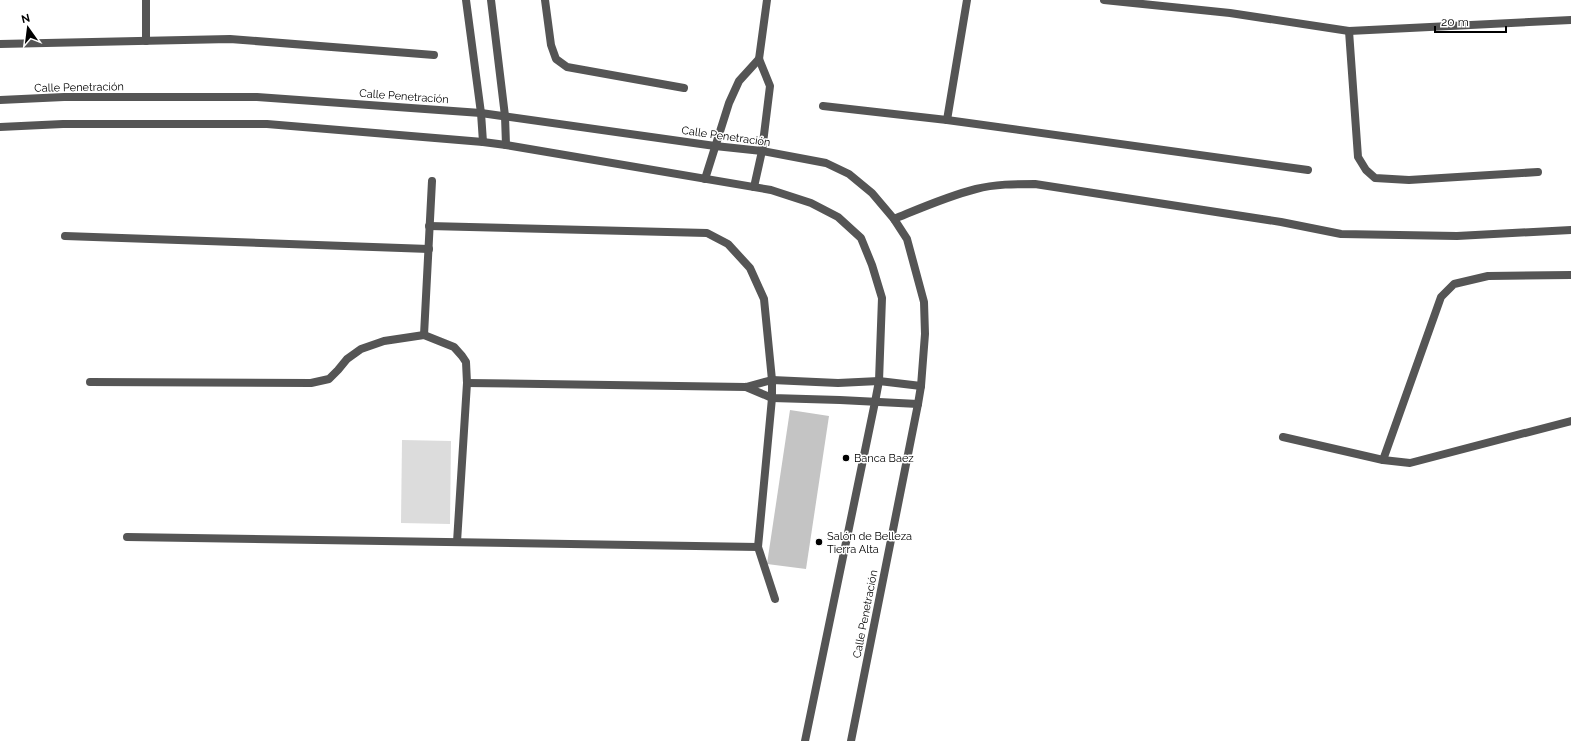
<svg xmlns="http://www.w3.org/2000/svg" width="1571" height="741" font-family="Raleway,sans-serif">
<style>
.garden{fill:#dcdcdc}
.building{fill:#c4c4c4}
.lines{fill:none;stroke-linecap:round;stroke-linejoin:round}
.minor{stroke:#555;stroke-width:8}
.poi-dot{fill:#000;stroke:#fff;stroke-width:1.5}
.labels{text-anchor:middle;stroke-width:3;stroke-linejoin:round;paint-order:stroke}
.street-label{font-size:11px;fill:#000;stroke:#fff}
.poi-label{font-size:11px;fill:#000;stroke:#fff;text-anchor:start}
</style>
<rect width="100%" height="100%" fill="#fff"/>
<!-- garden -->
<polygon class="garden" points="402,440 451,441 450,524 401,523"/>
<!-- building -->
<polygon class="building" points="790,410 829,416 806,569 767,564"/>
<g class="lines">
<!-- minor -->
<g class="minor">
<polyline points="466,0 481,113 483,142"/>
<polyline points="491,0 505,116 506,145"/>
<polyline points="545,0 551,45 556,59 567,67 684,88"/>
<polyline points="1104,0 1230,13 1349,31 1571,20"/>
<polyline points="1349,31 1358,157 1366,170 1375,178 1409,180 1538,172"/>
<polyline points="146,41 146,0"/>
<polyline points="0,44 230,39 434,55"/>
<polyline points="0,100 64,97 257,97 481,113 715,146 762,151 826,163 849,174 872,193 894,219 907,239 924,302 925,334 921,386 918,404 851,741"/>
<polyline points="823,106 947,120 1308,170"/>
<polyline points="947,120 967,0"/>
<polyline points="0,127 63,124 267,124 483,142 506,145 771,190 811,203 838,217 861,238 872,265 882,298 879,381 875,402 805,741"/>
<polyline points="705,179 729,103 739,81 759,59"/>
<polyline points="754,187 762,151 770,86 759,59 767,0"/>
<path d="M 894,219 C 921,208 948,196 976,189 C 995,184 1015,184 1035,184 L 1281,222 L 1341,234 L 1457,236 L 1571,230"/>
<polyline points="429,226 707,233 728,244 750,268 764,299 772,380 772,398 758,547 775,599"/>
<polyline points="65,236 429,249"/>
<polyline points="424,335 432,181"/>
<polyline points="90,382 311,383 329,379 338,370 347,359 361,349 384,341 424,335 454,347 462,356 466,362 467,383 457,542"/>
<polyline points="467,383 746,387 772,380 838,383 879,381 921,386"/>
<polyline points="746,387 772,398 840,400 918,404"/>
<polyline points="1283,437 1383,460 1410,463 1571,421"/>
<polyline points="1383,460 1441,297 1454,284 1488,276 1571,275"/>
<polyline points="127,537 758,547"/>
</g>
</g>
<!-- markers -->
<g class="poi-dot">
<circle cx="846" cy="458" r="4"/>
<circle cx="819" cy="542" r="4"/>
</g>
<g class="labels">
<!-- street labels -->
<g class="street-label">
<text transform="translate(79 87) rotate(-1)" y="4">Calle Penetración</text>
<text transform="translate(404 96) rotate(4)" y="4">Calle Penetración</text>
<text transform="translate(726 136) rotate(8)" y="4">Calle Penetración</text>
<text transform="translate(865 614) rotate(-79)" y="4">Calle Penetración</text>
</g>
<!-- poi labels -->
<g class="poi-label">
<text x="854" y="462">Banca Baez</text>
<text x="827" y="540">Salón de Belleza<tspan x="827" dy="13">Tierra Alta</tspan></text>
</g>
</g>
<!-- north arrow -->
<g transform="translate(28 28) rotate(346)" stroke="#ffffff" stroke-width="3" paint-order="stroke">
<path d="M0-3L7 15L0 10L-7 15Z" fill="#000000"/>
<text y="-6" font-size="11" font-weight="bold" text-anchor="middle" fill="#000000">N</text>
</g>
<!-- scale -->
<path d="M1435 26v6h71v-6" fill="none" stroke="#000000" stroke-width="2"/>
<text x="1441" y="26" font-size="12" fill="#000000" stroke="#ffffff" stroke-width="3" paint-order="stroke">20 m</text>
</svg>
